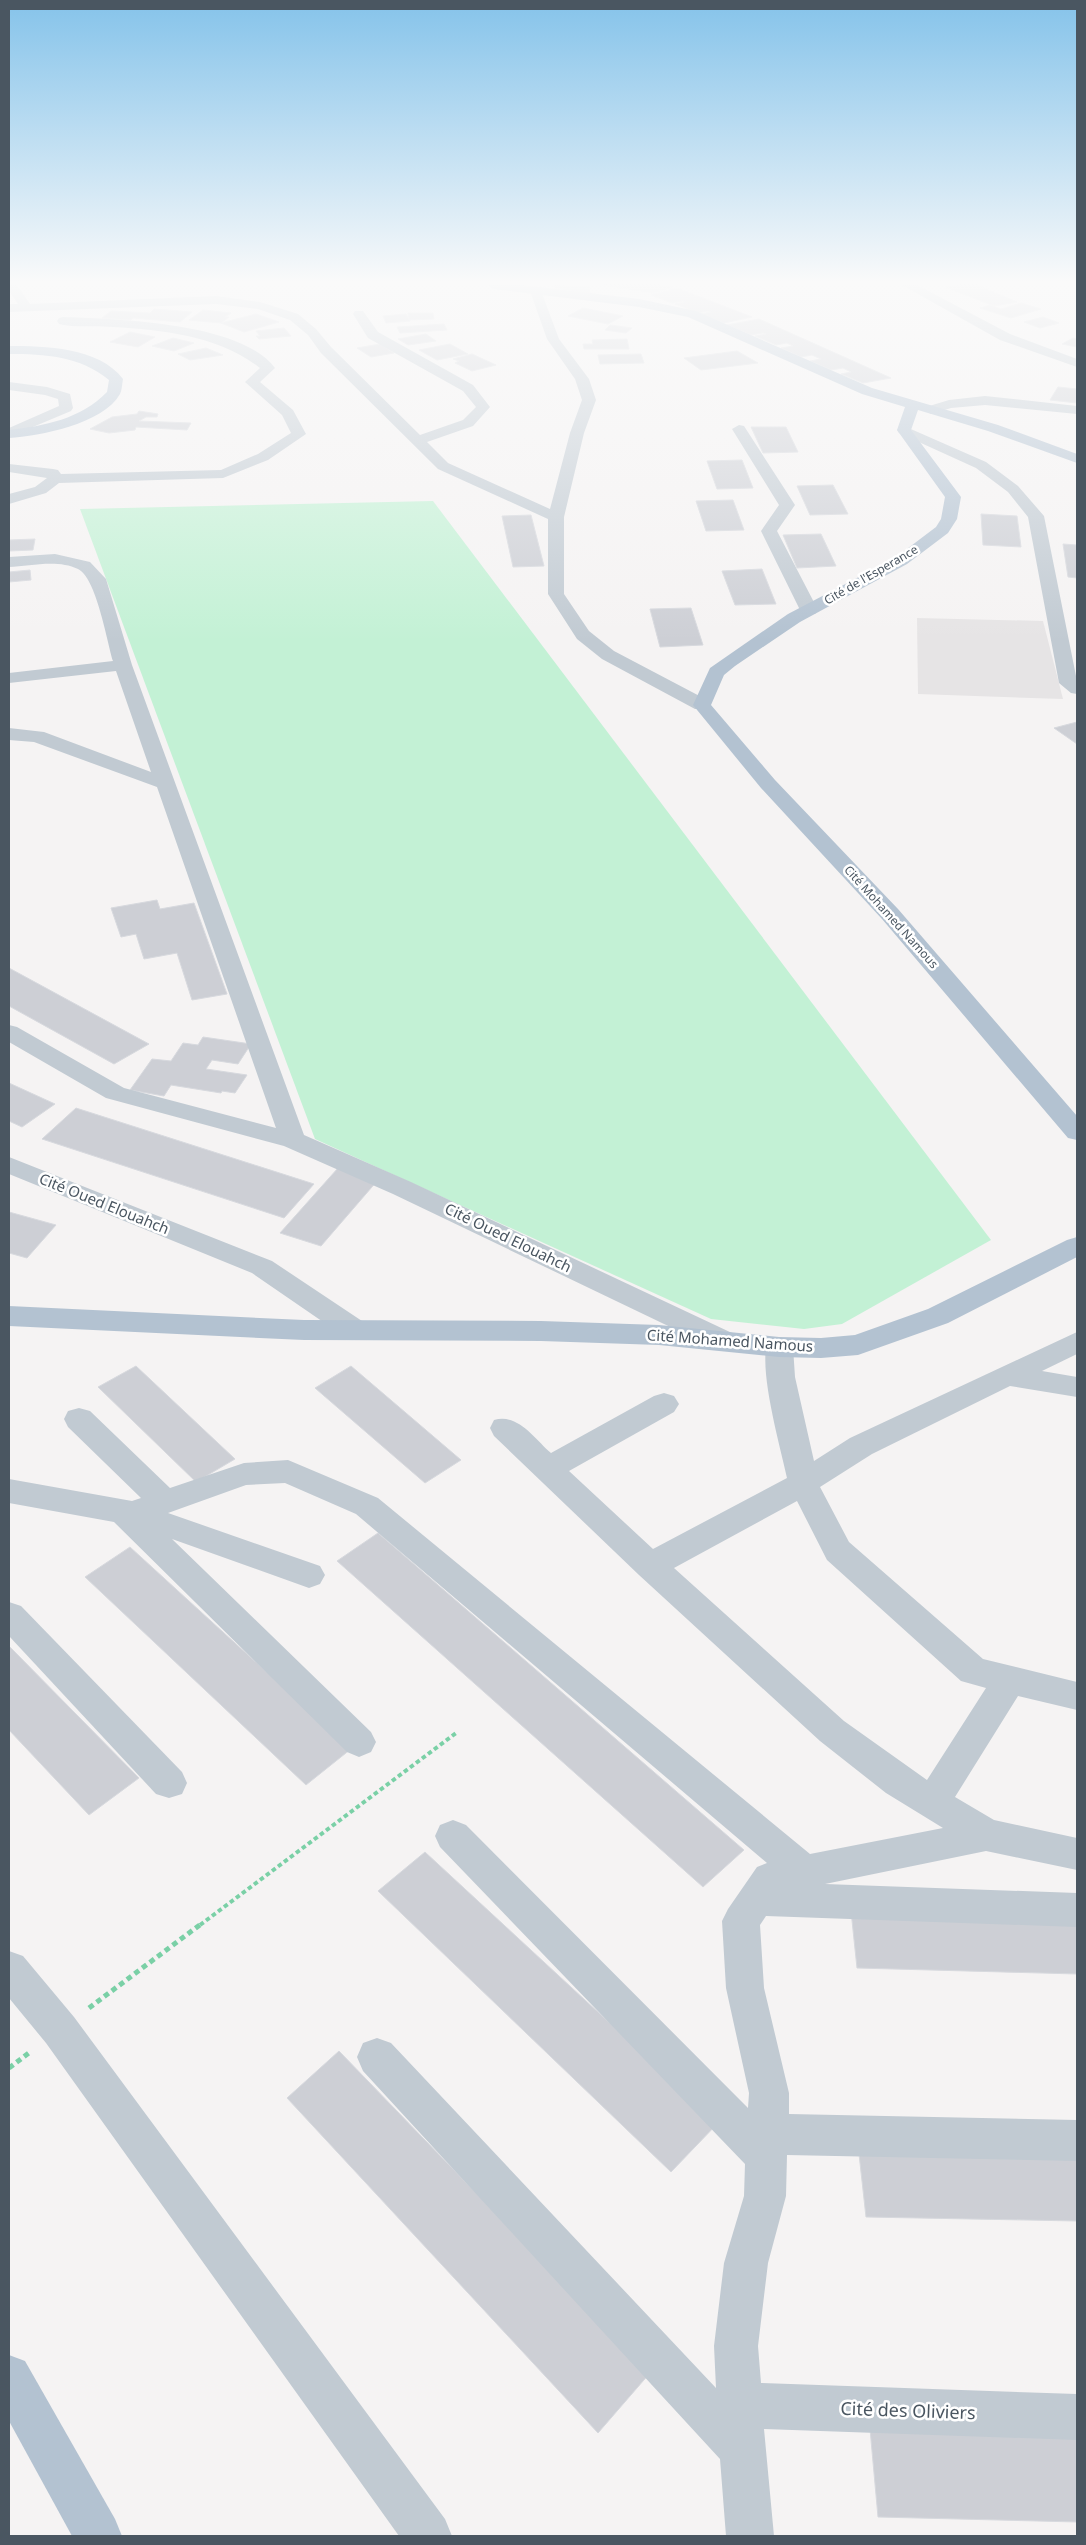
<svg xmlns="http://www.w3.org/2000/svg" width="1086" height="2545" font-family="'Noto Sans',sans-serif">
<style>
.education{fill:#e6e4e5}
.green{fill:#c3f1d5}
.building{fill:#cdcfd5;stroke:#d7d9de}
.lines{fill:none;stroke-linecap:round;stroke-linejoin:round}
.path-far1{stroke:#7ad0a6;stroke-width:4;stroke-dasharray:4.5 3;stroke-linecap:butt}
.path{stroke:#7ad0a6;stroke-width:5;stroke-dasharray:5.5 4;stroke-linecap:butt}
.minor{fill:#c1cad2;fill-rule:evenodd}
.major{fill:#b3c2d1;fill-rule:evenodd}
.labels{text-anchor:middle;stroke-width:5;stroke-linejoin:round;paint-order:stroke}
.far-street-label{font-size:12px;fill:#4a5661;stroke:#fff}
.street-label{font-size:15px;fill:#4a5661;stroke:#fff}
.near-street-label{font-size:18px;fill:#4a5661;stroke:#fff}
</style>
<rect width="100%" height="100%" fill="#f5f3f3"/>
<!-- education -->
<polygon class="education" points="917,618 1043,621 1063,699 918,694"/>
<!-- green -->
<polygon class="green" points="433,501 991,1240 842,1324 804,1329 711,1319 315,1139 80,509"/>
<!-- building -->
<g class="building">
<polygon points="604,285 661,285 673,287 653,293"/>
<polygon points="958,285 977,285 1017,302 994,306 945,287"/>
<polygon points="677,288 752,317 724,323 700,314 711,312 708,311 698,313 675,304 685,302 683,301 672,303 651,295"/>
<polygon points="1021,303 1041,309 1011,318 980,308 990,305 1001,309"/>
<polygon points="583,308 623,316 608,324 568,316"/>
<polygon points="154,309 192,312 180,322 133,318 131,320 102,318 111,311 150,313"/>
<polygon points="203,310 231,313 225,317 229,317 221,323 189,320"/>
<polygon points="408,313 433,313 434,319 409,320"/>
<polygon points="256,314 279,322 244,332 221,323"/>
<polygon points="406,314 410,321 386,323 383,316"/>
<polygon points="1043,317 1059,323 1040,328 1024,322"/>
<polygon points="759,319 891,378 863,383 841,374 851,372 843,368 831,370 810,361 821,359 812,355 801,357 781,348 793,346 787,343 776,345 755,336 766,334 763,333 751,335 727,325"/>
<polygon points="444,324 447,330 400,333 397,327"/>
<polygon points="610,325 632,328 626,333 605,330"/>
<polygon points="284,328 291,336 259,339 256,336 260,336 256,331"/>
<polygon points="130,332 155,337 138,347 110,342"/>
<polygon points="426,334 436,341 408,345 398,339"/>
<polygon points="173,338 194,343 174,351 152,346"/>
<polygon points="1073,338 1077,339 1077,347 1062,344"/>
<polygon points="627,339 629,349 584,349 583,344 593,344 592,340"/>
<polygon points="380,344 394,353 371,357 357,348"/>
<polygon points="450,344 468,354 437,360 419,350"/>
<polygon points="206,348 223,355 190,360 178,354"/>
<polygon points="737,351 758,363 701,370 684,358"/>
<polygon points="472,354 496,365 472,371 455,363 459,361 453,359"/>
<polygon points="641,354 644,363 600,364 598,355"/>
<polygon points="1058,387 1077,389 1077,403 1050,400"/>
<polygon points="139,411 158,414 157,417 146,417 139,421 191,423 187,430 136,427 135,430 109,433 90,429 112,417 137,414"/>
<polygon points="751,427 786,427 798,452 763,453"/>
<polygon points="742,460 753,488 717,489 707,461"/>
<polygon points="833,485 848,514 810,515 797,486"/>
<polygon points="733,500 744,530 706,531 696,501"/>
<polygon points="981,514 1017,516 1021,547 983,545"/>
<polygon points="531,515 544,566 513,567 502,516"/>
<polygon points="821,534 836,566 797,568 783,535"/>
<polygon points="35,539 33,550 9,551 9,540"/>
<polygon points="1063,544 1077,545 1077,578 1068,577"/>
<polygon points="762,569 776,604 735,605 722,571"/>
<polygon points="30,570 31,580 9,582 9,572"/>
<polygon points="691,608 703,645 660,647 650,609"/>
<polygon points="1077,722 1077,744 1054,728"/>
<polygon points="157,900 160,909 194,903 227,994 192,1000 177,953 144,959 136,934 121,937 111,908"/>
<polygon points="9,968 149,1044 114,1064 9,1006"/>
<polygon points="203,1037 251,1044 238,1064 212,1060 206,1069 247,1075 235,1093 222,1091 221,1093 171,1085 164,1096 130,1090 152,1059 171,1061 183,1043 198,1045"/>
<polygon points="9,1083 55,1104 22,1127 9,1121"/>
<polygon points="76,1108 314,1184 284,1218 42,1139"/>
<polygon points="338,1168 378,1180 321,1246 280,1233"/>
<polygon points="9,1212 56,1225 27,1258 9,1253"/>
<polygon points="136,1366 235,1459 196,1482 98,1387"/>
<polygon points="351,1366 461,1460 425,1483 315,1388"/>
<polygon points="378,1533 744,1850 703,1887 337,1561"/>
<polygon points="130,1547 351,1749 306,1785 85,1577"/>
<polygon points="9,1646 139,1778 89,1815 9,1730"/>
<polygon points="425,1852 718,2123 671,2172 378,1891"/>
<polygon points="851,1911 1077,1917 1077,1974 857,1968"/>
<polygon points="339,2051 650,2373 598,2433 287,2098"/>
<polygon points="858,2145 1077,2149 1077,2221 866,2217"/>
<polygon points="870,2429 1077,2433 1077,2522 878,2517"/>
</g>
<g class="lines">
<!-- path-far1 -->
<polyline class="path-far1" points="200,1925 456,1733"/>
<!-- path -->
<g class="path">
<polyline points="89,2008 201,1924"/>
<polyline points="9,2068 30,2052"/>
</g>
<!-- minor -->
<g class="minor">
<polygon points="9,285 17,285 30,304 216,296 260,302 298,314 316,329 331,347 420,435 463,420 476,407 463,391 368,338 353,314 355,311 363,311 378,332 473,385 490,407 473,426 427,442 448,463 550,509 570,433 582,400 575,379 547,339 530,291 532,288 540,288 559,339 589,379 596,400 584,433 564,517 564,594 589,631 614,651 709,701 711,705 709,709 695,709 602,659 577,639 548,594 548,519 438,469 321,353 308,335 290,320 258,309 216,304 9,312 9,304 18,304 9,291"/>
<polygon points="553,285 589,286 591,296 589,299 581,299 579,292 555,288"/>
<polygon points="902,285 917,285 1010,334 1077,359 1077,367 1000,340"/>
<path d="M 63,317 C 116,319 241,322 275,368 L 260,382 L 293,410 L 306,434 L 268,460 L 223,478 L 59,483 L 46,493 L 9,504 L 9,494 L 35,487 L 47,478 L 9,472 L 9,464 L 53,469 L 58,470 L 61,474 L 221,470 L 258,454 L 291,433 L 282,415 L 245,382 L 260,368 C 219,336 164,330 113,327 C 95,325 75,328 59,324 L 57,321 L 59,318 Z"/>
<polygon points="9,382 47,387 70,394 73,408 71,411 9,437 9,428 59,406 58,399 45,395 9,390"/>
<polygon points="985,396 1077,406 1077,414 985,405 951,408 931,414 924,410 926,407 949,400"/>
<polygon points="739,425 744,426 795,505 777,531 818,610 815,614 803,614 800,610 761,531 779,505 732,429"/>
<polygon points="904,426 986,462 1018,486 1044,516 1077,681 1077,694 1071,693 1059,683 1028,517 1008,492 976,468 899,433 897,430"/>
<path d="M 55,554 L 90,562 L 106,579 L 132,665 L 304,1135 L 411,1182 L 732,1333 L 736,1340 L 732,1347 L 722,1350 L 712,1347 L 393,1194 L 284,1146 L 106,1098 L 9,1042 L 9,1025 L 17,1027 L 124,1088 L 276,1128 L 157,787 L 34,742 L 9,740 L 9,728 L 44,732 L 151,772 L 116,671 L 9,683 L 9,673 L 113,661 C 107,641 96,577 78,569 C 58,559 30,566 9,567 L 9,557 Z"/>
<polygon points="9,1157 272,1261 365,1323 369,1330 365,1337 355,1340 345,1337 252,1273 9,1174"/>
<path d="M 1077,1332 L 1077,1354 L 1042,1371 L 1077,1377 L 1077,1397 L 1010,1386 L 872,1454 L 820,1487 L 849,1542 L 983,1659 L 1077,1682 L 1077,1710 L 1018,1696 L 955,1797 L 994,1820 L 1077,1838 L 1077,1870 L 986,1851 L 825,1884 L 1077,1893 L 1077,1927 L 766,1916 L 760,1925 L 764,1988 L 789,2093 L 789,2114 L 1077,2120 L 1077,2161 L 787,2155 L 786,2196 L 768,2263 L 758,2346 L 761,2383 L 1077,2394 L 1077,2440 L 764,2429 L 774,2536 L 726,2536 L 720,2459 L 363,2071 L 357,2057 L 363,2043 L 377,2038 L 391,2043 L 716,2388 L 714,2346 L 724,2263 L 744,2196 L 745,2164 L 440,1847 L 435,1836 L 440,1825 L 453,1820 L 466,1825 L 748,2108 L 749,2093 L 726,1988 L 722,1921 L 728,1909 L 757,1867 L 767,1863 L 356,1514 L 285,1483 L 246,1485 L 168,1513 L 320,1566 L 325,1575 L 320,1584 L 309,1588 L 172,1539 L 371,1732 L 376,1742 L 371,1752 L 359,1757 L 347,1752 L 114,1522 L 9,1503 L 9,1479 L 132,1501 L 141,1498 L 68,1427 L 64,1419 L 68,1411 L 79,1408 L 90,1411 L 170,1488 L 244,1463 L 288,1460 L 378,1498 L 810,1854 L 943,1828 L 886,1793 L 820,1741 L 639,1575 L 494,1436 L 490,1428 L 494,1420 C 518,1413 534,1438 551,1453 L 654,1396 L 664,1393 L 674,1396 L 679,1404 L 674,1412 L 569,1471 L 653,1549 L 787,1478 C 781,1449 756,1362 769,1340 L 779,1337 L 789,1340 L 793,1347 L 795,1377 L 814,1461 L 850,1438 ZM 797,1501 L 827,1560 L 961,1681 L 986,1688 L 927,1780 L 844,1721 L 674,1568 Z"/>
<polygon points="9,1602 21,1606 182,1772 187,1783 182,1794 169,1798 156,1794 9,1636"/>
<polygon points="9,1951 23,1956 74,2017 445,2519 452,2536 399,2536 46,2043 9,1998"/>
</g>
<!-- major -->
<g class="major">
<polygon points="488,285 523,285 639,299 696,311 872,388 998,425 1077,454 1077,463 988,431 918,410 911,430 961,497 957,519 948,533 907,564 800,622 735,666 724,675 711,705 775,780 898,909 1077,1116 1077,1140 1068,1138 882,919 761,788 693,705 710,668 788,614 895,558 936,527 941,519 945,497 897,430 905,407 862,394 688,317 639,307 494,289"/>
<path d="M 9,346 C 44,346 99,347 123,379 C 122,384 122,390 120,394 C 103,424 40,436 9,438 L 9,430 C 44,426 81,419 107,392 L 109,380 C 80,356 45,354 9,354 Z"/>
<polygon points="1077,1237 1077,1257 948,1323 858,1355 821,1358 779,1357 659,1345 541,1341 304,1340 9,1326 9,1306 304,1320 541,1321 659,1325 779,1337 821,1338 855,1335 928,1309 1067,1240"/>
<polygon points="9,2355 25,2361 115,2519 122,2536 72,2536 9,2421"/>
</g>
</g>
<!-- sky -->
<linearGradient id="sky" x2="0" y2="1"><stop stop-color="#85c3ea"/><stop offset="0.44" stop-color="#fafafa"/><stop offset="1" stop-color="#fafafa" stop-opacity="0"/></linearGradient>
<rect width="1086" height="641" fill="url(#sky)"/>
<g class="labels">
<!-- far-street labels -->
<g class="far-street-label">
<text transform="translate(871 575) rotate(-30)" y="4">Cité de l'Esperance</text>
<text transform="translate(891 917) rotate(48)" y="4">Cité Mohamed Namous</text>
</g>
<!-- street labels -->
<g class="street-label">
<text transform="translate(104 1204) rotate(22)" y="5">Cité Oued Elouahch</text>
<text transform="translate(508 1238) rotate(26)" y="5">Cité Oued Elouahch</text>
<text transform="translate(730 1341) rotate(4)" y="5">Cité Mohamed Namous</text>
</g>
<!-- near-street labels -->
<g class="near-street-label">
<text transform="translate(908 2411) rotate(2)" y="6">Cité des Oliviers</text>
</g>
</g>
<!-- border -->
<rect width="1086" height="2545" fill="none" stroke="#4a5661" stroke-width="20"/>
</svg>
